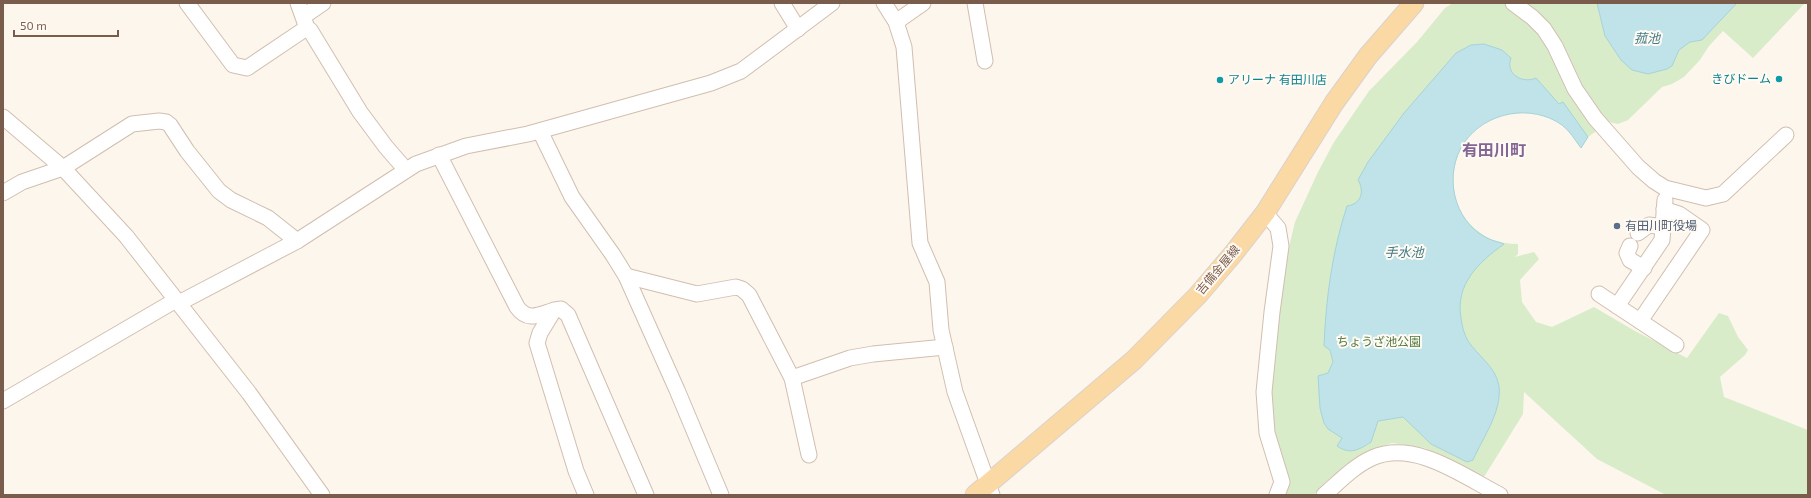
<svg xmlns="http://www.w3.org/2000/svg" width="1811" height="498" font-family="'Exo 2','Noto Sans JP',sans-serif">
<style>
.green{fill:#d8ecc9}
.water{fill:#bfe3e8;stroke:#a5d3da}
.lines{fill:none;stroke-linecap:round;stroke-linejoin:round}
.minor-casing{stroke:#d1beb0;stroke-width:17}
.major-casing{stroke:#dad1cd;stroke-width:21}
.minor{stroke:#fff;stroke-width:15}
.major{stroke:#fbd9a5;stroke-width:19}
.culture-dot{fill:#0f9aa8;stroke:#fffaf3;stroke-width:1.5}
.service-dot{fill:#5c6f8a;stroke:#fffaf3;stroke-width:1.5}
.labels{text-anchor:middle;stroke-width:4;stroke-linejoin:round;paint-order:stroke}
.culture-label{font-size:12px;fill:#0d838f;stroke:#fffaf3;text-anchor:end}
.service-label{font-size:12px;fill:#4e5e75;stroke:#fffaf3;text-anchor:start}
.street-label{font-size:12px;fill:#7a5c4d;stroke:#fffaf3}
.park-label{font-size:12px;fill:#537a41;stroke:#fffaf3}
.water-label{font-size:13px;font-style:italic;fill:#437c86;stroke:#fffaf3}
.district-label{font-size:16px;font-weight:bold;fill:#846695;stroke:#fffaf3}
</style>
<rect width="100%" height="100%" fill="#fdf6ec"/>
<!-- green -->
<path class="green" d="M 1453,3 L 1805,3 L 1753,58 L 1723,31 L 1709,46 L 1700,60 L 1684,77 L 1672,84 L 1662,87 L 1628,120 L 1618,124 L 1609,122 L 1588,137 L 1581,148 C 1575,140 1570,131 1562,125 C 1536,107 1500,110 1476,129 C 1449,152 1446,198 1469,223 C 1483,238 1498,244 1518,244 L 1518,254 L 1515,257 L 1534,252 L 1539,259 L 1520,280 L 1522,302 L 1536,322 L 1552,327 L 1594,307 L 1635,331 L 1687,358 L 1719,313 L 1728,316 L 1738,337 L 1748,350 L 1745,355 L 1720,377 L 1724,397 L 1808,430 L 1808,495 L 1666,495 L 1597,459 L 1524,392 L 1523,414 L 1484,477 L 1425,448 L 1392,443 L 1373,449 L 1360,456 L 1313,495 L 1285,495 L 1270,407 L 1279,318 L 1288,251 L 1295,222 L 1318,172 L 1334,142 L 1369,91 L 1417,42 L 1445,8 Z"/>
<!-- water -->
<g class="water">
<polygon points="1597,3 1737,3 1702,40 1690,42 1679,50 1672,66 1667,69 1648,74 1632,70 1621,60 1605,36"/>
<path d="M 1484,44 L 1502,50 L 1511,58 C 1505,74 1522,84 1536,78 L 1559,104 L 1563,102 L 1588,137 L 1581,148 C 1575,140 1570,131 1562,125 C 1531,103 1485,112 1464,143 C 1443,174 1453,221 1487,238 C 1493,241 1499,242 1504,244 C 1479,262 1455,284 1461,318 C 1462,326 1464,334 1468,341 C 1478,356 1496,367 1499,386 C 1502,412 1483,437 1473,460 L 1467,462 L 1431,444 L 1403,417 L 1378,421 L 1371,442 C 1359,450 1350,455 1337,446 L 1342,438 L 1328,429 L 1324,423 L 1320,408 L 1318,376 L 1328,373 L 1333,362 L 1330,350 L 1324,346 C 1326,298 1332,252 1347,206 C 1361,204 1365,192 1358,180 L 1368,162 L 1404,113 L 1456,53 L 1471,45 Z"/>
</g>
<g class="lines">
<defs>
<g id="minor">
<polyline points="187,3 233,65 247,68 302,31 307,28 310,30 360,112 386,147 406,170"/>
<polyline points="298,3 307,28"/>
<polyline points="782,3 798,29"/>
<polyline points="884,3 896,22 904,47 920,243 937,282 941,330 955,392 992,495"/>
<polyline points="975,3 985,61"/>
<polyline points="1513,3 1532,17 1544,29 1555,46 1575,89 1595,118 1638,167 1654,181 1665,188 1706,198 1723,194 1786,135"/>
<polyline points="304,16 323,3"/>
<polyline points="896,22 923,3"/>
<polyline points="3,117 63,168 126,236 249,393 322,495"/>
<polyline points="540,131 572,197 613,255 626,276 677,390 721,495"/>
<path d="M 439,155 L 517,307 C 530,325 543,311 561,309 L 568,315 L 646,495"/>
<polyline points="3,193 22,182 63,168 132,124 159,121 166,122 170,125 187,151 219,191 231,200 268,218 297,241"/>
<polyline points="1265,213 1278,228 1281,246 1272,312 1264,392 1267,433 1282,482 1277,495"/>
<polyline points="1638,233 1649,225 1664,227"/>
<polyline points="1630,246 1627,253 1630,260 1644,268"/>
<polyline points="626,276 697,294 736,287 742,289 749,295 792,378 809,455"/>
<polyline points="1599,294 1676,345"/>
<polyline points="179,303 297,241 416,164 466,146 528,134 711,83 741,71 832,3"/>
<polyline points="1617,306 1662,240 1665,200"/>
<polyline points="554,310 540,333 537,343 576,471 586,495"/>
<polyline points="1640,321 1702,230 1679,214 1664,209"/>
<polyline points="792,378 850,358 873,354 945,347"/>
<polyline points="3,401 176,300"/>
<path d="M 1324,495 C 1339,482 1354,466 1372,458 C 1414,439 1463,476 1500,495"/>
</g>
<polyline id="major" points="975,495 1134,360 1198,295 1233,254 1265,213 1334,103 1368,56 1414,3"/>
</defs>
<!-- minor casing -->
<use href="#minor" class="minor-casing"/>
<!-- major casing -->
<use href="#major" class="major-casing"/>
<!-- minor -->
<use href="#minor" class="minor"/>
<!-- major -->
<use href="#major" class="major"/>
</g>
<!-- markers -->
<g class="culture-dot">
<circle cx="1779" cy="79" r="4"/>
<circle cx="1220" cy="80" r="4"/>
</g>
<circle class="service-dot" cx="1617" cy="226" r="4"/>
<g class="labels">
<!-- culture labels -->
<g class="culture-label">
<text x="1771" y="83">きびドーム</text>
<text x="1228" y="84" text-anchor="start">アリーナ 有田川店</text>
</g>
<!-- service labels -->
<g class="service-label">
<text x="1625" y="230">有田川町役場</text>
</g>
<!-- street labels -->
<g class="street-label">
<text transform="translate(1218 270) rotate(-50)" y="4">吉備金屋線</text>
</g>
<!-- park labels -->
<g class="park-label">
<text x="1379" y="346">ちょうざ池公園</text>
</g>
<!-- water labels -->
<g class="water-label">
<text x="1647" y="43">菰池</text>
<text x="1404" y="257">手水池</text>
</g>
<!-- district labels -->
<g class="district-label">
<text x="1494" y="156">有田川町</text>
</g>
</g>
<!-- border -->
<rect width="1811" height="498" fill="none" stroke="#7a5c4d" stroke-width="8"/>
<!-- scale -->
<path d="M14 30v6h104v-6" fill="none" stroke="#7a5c4d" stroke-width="2"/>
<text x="20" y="30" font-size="12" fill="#7a5c4d" stroke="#fffaf3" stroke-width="3" paint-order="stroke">50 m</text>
</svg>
